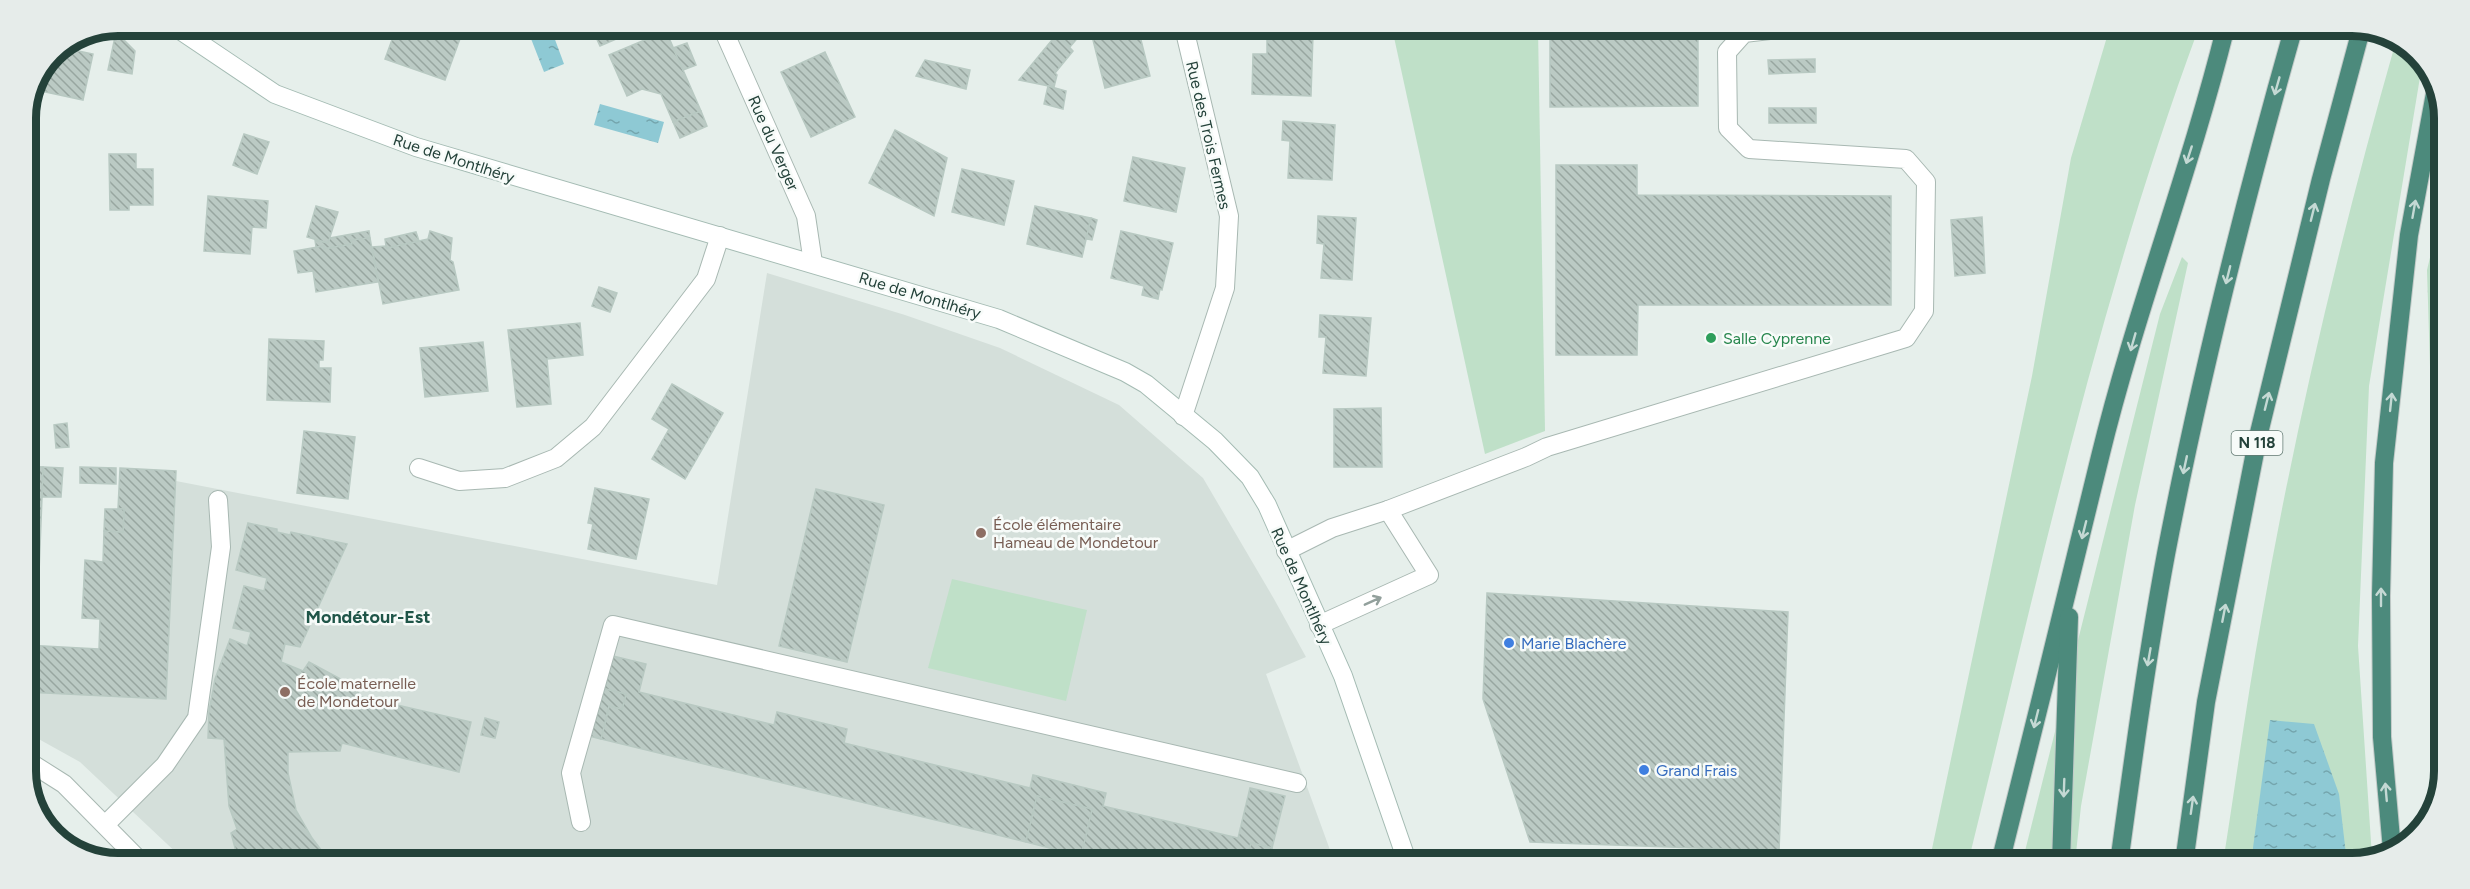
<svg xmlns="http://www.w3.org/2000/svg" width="2470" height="889" font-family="Figtree,sans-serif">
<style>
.built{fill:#d4dfda}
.green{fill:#bfe0c8}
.forest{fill:url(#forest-crowns)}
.water{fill:url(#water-ripples)}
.building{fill:url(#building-back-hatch);stroke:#b8c9c2;stroke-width:1.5}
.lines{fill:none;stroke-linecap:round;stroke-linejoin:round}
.service-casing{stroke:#a8b8b2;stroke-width:20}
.pedestrian-casing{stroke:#a8b8b2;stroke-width:20}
.minor-casing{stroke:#a8b8b2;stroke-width:20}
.secondary-casing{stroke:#a4bbb3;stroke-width:20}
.trunk-casing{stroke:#c2cac8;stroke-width:20}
.service{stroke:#fff;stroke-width:18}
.pedestrian{stroke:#fff;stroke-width:18}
.minor{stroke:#fff;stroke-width:18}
.secondary{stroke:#fff;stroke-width:18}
.trunk{stroke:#4c8a7c;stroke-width:18}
.oneway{stroke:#c4d9d4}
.oneway2{stroke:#92a09c}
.leisure-dot{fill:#2e9e5b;stroke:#f7fbf9;stroke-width:2}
.education-dot{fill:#8d6e63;stroke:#f7fbf9;stroke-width:2}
.shop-dot{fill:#3f7fe0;stroke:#f7fbf9;stroke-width:2}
.labels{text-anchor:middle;stroke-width:5;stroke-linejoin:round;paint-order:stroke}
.shield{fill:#f7fbf9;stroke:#637a73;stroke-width:1.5}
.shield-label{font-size:15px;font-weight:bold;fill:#24423a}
.street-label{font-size:16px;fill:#24423a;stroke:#f7fbf9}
.leisure-label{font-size:16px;fill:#27864d;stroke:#f7fbf9;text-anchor:start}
.education-label{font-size:16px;fill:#785e54;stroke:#f7fbf9;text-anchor:start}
.shop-label{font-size:16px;fill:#366cbe;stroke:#f7fbf9;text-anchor:start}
.neighbourhood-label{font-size:18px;font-weight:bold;fill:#1f5548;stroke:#f7fbf9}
.rim{fill:none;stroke:#24423a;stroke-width:8}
</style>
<defs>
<pattern id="forest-crowns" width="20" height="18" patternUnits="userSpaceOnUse" patternTransform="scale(1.5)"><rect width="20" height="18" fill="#bfe0c8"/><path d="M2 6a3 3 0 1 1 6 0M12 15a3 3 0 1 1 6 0" fill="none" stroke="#a4c1ad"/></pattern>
<pattern id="water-ripples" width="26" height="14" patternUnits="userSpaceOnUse" patternTransform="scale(1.5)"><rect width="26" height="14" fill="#8ec9d4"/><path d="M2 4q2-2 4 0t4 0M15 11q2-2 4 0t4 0" fill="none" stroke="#74a5ad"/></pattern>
<pattern id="building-back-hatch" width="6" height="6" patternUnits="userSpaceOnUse" patternTransform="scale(1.5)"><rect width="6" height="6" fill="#bbcac4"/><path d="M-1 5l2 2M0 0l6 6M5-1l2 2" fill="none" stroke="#98a6a0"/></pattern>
</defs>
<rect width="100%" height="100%" fill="#e6efeb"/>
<!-- built -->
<polygon class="built" points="767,273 905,315 1000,348 1119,405 1203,478 1274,599 1306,657 1266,674 1334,861 183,859 80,762 26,732 26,692 163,698 176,481 717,585"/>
<!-- green -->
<g class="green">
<polygon points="1392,28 1538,29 1545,431 1485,454"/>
<path d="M 2109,30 L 2198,30 C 2098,300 2037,583 1968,863 L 1929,863 L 2032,376 L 2071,158 Z"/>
<path d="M 2396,41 L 2423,59 L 2369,386 L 2358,646 L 2372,857 L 2353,863 L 2223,863 C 2236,781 2247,698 2262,616 C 2296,422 2342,230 2396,41 Z"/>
<polygon points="2182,257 2188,263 2135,505 2081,806 2075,863 2022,863 2160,314"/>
<polygon points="952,579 1087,610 1066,701 928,668"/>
</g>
<!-- forest -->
<polygon class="forest" points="2444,199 2440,688 2427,270"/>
<!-- water -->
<g class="water">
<polygon points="541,26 550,26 564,64 544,72 528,31"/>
<polygon points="600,104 664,122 658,143 594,125"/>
<polygon points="2270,720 2314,724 2339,794 2347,863 2251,863"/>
</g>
<!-- building -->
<g class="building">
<polygon points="397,26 433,26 461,36 445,80 385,59"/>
<polygon points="568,26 644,27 600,46 594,33 573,34"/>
<polygon points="1064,28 1086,28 1070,47 1057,34"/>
<polygon points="1090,28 1138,28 1150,76 1105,88"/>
<polygon points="1550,29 1698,29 1698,106 1550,107"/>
<polygon points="666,31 701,111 673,122 661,94 642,89 627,96 609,55"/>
<polygon points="116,32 135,51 132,74 108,70"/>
<polygon points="1267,33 1313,34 1311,96 1252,94 1253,54 1267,54"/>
<polygon points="1057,34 1073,51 1055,73 1057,75 1054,87 1019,80"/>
<polygon points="687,43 696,65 683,70 673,48"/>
<polygon points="64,48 93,54 83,100 36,90 53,52"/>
<polygon points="825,52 855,117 811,137 781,72"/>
<polygon points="1815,59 1815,72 1769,74 1768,60"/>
<polygon points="925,60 970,70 966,89 916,76"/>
<polygon points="1048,86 1066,91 1063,109 1044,104"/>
<rect x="1769" y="108" width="47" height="15"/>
<polygon points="701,111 707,126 680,138 673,122"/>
<polygon points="1283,121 1335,125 1332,180 1288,178 1290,141 1282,140"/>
<polygon points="895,130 947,158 934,216 869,183"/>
<polygon points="244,134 269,142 257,174 233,165"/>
<polygon points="109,154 136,154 136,169 153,169 153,205 129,205 129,210 110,210"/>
<polygon points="1133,157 1185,168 1176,212 1124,201"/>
<polygon points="1556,165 1637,165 1637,195 1891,196 1891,305 1638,305 1637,355 1556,355"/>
<polygon points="962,169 1014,181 1004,225 952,212"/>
<polygon points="208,196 268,201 266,228 252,227 250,254 204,251"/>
<polygon points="316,206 338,212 328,243 307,237"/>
<polygon points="1035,206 1091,218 1082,257 1027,244"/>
<polygon points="1318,216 1356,218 1352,280 1321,278 1324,244 1317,243"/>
<polygon points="1982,217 1985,273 1955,276 1951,220"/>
<polygon points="1091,218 1097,220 1092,240 1086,239"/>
<polygon points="369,231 370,238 351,240 352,244 324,249 324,246 316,247 315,240 328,243 330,238"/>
<polygon points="430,231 452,238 450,260 453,262 459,290 383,304 372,247 386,246 387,248 428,239"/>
<polygon points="1121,231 1173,243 1162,290 1160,289 1158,299 1142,295 1144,286 1111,278"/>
<polygon points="416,232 419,241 387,248 386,246 385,239"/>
<polygon points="370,238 378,282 316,292 313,271 298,273 294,251 324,246 324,249 352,244 351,240"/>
<polygon points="599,287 617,293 610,312 592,306"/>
<polygon points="1320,315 1371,318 1366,376 1323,373 1326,337 1319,337"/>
<polygon points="580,323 583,355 547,359 551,404 517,407 508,330"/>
<polygon points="269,339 324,341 323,360 319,360 319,368 331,368 330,402 267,400"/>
<polygon points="483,342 488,391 425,397 420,348"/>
<polygon points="672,384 723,413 685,479 652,459 669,429 652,419"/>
<polygon points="1381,408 1382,467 1334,467 1334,409"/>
<polygon points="67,423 69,447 56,448 54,425"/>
<polygon points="304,431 355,437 348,499 297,493"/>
<polygon points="26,466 43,467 42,497 26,496"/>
<polygon points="43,467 63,468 61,497 42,497"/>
<polygon points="80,467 116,468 116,484 80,483"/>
<polygon points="120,468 176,471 166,699 26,692 26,645 99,649 100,619 82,618 85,560 103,562 104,531 123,532 124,509 118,509"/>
<polygon points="595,488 649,499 636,559 588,549 593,524 588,523"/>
<polygon points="816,489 884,505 847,662 779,646"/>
<polygon points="26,496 42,497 39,573 26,573"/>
<polygon points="105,509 124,509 123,532 104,531"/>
<polygon points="248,523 277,529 277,532 290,535 291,532 347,544 300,647 285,644 281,662 303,671 309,662 359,689 358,696 471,722 459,772 342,743 340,751 288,752 288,773 296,810 312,838 328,859 238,859 231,833 237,829 229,806 224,739 208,738 209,711 215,679 230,639 247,646 251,632 233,628 244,586 264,591 267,578 236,570"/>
<polygon points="1487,593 1788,612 1779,851 1530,842 1483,699"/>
<polygon points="609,655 646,664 639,692 774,725 777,712 847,729 844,743 1030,788 1033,775 1106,793 1103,806 1238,838 1250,788 1285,796 1272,848 1251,843 1247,858 1258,861 1103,861 1081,856 1092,809 1037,796 1026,842 601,739 609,706 622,709 626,694 601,688"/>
<polygon points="601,688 626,694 622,709 609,706 601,739 589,736"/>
<polygon points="485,718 499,722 495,738 481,735"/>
<polygon points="1037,796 1092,809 1081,856 1026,842"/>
<polygon points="1251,843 1272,848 1269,861 1247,858"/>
</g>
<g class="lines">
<defs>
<g id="service">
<polyline points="419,468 459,481 505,478 556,458 593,427 706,279 720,236"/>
<polyline points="1286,551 1332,528 1388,510 1526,457 1547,447 1906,338 1924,311 1926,182 1906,159 1749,149 1728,128 1727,52 1744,33 1778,29"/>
<polyline points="1319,625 1429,575 1388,510"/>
<polyline points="105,825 165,765 197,718 221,547 218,500"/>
</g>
<polyline id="pedestrian" points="581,822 571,773 613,625 1297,783"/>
<g id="minor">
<polyline points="722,27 806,216 813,263"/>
<polyline points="1183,416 1225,288 1229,216 1184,28"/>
<polyline points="26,760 64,784 138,859"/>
</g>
<polyline id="secondary" points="174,26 275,94 416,147 999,319 1125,372 1146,384 1215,441 1250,477 1267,505 1343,676 1407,861"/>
<g id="trunk">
<polyline points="2392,850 2382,737 2381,596 2384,463 2409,235 2436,88"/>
<path d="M 2000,863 C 2034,728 2067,592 2100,457 C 2135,313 2189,174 2225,30"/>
<polyline points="2061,863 2069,617"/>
<path d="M 2119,863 C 2133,760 2147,656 2166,554 C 2200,377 2244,203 2293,30"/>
<polyline points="2184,863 2206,702 2258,437 2321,179 2361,30"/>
</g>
</defs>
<!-- service casing -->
<use href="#service" class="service-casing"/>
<!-- pedestrian casing -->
<use href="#pedestrian" class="pedestrian-casing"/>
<!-- minor casing -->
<use href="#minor" class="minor-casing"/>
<!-- secondary casing -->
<use href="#secondary" class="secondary-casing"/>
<!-- trunk casing -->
<use href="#trunk" class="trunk-casing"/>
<!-- service -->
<use href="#service" class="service"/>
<!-- pedestrian -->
<use href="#pedestrian" class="pedestrian"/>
<!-- minor -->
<use href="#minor" class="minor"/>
<!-- secondary -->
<use href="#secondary" class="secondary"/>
<!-- trunk -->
<use href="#trunk" class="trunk"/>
</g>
<!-- one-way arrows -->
<defs><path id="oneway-shaft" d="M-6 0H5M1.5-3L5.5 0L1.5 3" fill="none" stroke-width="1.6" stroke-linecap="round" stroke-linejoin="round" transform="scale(1.5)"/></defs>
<g class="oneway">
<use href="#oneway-shaft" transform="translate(2277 86) rotate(106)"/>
<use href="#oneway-shaft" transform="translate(2189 155) rotate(108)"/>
<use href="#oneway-shaft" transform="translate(2414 209) rotate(-80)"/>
<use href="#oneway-shaft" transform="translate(2313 212) rotate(-76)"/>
<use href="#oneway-shaft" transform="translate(2228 275) rotate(104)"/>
<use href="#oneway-shaft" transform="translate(2133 342) rotate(106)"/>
<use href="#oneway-shaft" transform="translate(2267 401) rotate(-76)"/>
<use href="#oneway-shaft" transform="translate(2391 402) rotate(-84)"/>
<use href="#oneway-shaft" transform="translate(2185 465) rotate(102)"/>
<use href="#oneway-shaft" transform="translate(2084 530) rotate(104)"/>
<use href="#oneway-shaft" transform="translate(2381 597) rotate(-90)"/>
<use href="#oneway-shaft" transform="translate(2224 613) rotate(-79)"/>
<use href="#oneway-shaft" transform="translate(2149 657) rotate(100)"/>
<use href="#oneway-shaft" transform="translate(2036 719) rotate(104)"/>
<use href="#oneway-shaft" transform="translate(2064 788) rotate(92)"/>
<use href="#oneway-shaft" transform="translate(2386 792) rotate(-95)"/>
<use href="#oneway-shaft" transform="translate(2192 805) rotate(-82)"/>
</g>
<use class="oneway2" href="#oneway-shaft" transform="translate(1373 601) rotate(-24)"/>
<!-- markers -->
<circle class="leisure-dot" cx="1711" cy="338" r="6"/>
<g class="education-dot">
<circle cx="981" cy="533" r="6"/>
<circle cx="285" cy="692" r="6"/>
</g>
<g class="shop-dot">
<circle cx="1509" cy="643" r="6"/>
<circle cx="1644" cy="770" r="6"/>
</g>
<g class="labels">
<!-- shield labels -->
<rect class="shield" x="2231.5" y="431" width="51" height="24" rx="4.5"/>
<g class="shield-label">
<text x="2257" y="448">N 118</text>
</g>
<!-- street labels -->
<g class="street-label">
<text transform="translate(1209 135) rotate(77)" y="6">Rue des Trois Fermes</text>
<text transform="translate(774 143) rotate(66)" y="6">Rue du Verger</text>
<text transform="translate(454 158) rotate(18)" y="6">Rue de Montlhéry</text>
<text transform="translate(920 295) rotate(17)" y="6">Rue de Montlhéry</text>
<text transform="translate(1302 586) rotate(66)" y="6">Rue de Montlhéry</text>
</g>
<!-- leisure labels -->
<g class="leisure-label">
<text x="1723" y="344">Salle Cyprenne</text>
</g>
<!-- education labels -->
<g class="education-label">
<text x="993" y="530">École élémentaire<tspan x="993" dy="18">Hameau de Mondetour</tspan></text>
<text x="297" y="689">École maternelle<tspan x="297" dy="18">de Mondetour</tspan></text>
</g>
<!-- shop labels -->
<g class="shop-label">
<text x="1521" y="649">Marie Blachère</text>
<text x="1656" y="776">Grand Frais</text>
</g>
<!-- neighbourhood labels -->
<g class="neighbourhood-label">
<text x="368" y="623">Mondétour-Est</text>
</g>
</g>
<!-- crop -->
<path d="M0 0H2470V889H0ZM118 36H2352A82 82 0 0 1 2434 118V771A82 82 0 0 1 2352 853H118A82 82 0 0 1 36 771V118A82 82 0 0 1 118 36Z" fill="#e6ecea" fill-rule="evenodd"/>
<path class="rim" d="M118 36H2352A82 82 0 0 1 2434 118V771A82 82 0 0 1 2352 853H118A82 82 0 0 1 36 771V118A82 82 0 0 1 118 36Z"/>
</svg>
